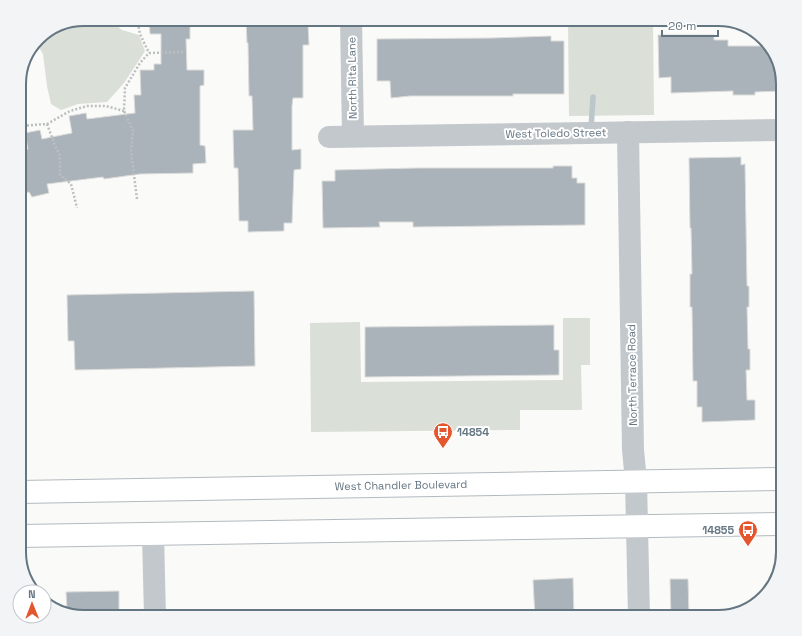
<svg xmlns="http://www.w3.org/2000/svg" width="802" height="636" font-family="'Space Grotesk',sans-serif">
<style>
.green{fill:#dadfd7}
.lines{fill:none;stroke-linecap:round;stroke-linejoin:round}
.stream{stroke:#bbc7cb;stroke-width:5.5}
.building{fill:#aab3b9;stroke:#dcdcda}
.secondary-casing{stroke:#b3babf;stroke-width:24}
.path{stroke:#bbbfc2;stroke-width:2.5;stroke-dasharray:2 2;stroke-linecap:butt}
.minor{stroke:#c3c8cc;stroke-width:22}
.secondary{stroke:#fff;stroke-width:22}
.labels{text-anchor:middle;stroke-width:4;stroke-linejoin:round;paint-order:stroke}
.street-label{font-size:11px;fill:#657683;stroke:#fff}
.poi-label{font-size:11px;font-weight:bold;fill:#657683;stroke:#fff;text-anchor:start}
.rim{fill:none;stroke:#657683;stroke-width:2}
</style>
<rect width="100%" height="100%" fill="#fafaf8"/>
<!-- green -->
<g class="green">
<polygon points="84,19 108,19 122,30 139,35 145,51 124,83 107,102 78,104 61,110 51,104 47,86 43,54 37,44 41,35"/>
<polygon points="568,19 653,19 654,115 569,116"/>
<polygon points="563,318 590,318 590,365 581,365 582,410 520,410 520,430 311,432 310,323 360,322 361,382 563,380"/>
</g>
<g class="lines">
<!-- stream -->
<polyline class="stream" points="591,129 593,97"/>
</g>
<!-- building -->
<g class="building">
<polygon points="149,19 190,19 190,39 186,39 187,70 204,70 204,85 200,86 200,145 205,146 206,163 193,164 193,173 140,174 104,179 103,177 47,184 49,193 32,197 29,192 19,194 19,151 28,149 25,133 40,130 42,139 72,133 69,116 86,113 87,119 135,113 134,95 141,95 140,70 154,70 154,64 161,64 161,34 150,34"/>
<polygon points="246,19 291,19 291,25 308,25 309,45 303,45 303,98 293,98 292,106 292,150 301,149 301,169 294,170 292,223 284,223 284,231 248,232 248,221 239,221 238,168 234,168 233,130 253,130 252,96 249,96 248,43 247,43"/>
<polygon points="658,35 714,35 714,40 728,40 728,46 769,46 776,56 783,84 783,91 755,92 755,95 733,95 733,91 671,93 671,77 659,78"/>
<polygon points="551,36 551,41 564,41 564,94 513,94 513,96 410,96 391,98 390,81 377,81 377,39 492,38"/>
<polygon points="741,157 741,165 745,164 747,286 749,286 749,307 747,307 748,349 750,349 750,370 746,370 747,400 755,400 755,420 702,422 702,407 697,407 697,381 693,381 692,307 690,307 690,274 692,274 691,228 690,228 689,158"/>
<polygon points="553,166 572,166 572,178 577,178 577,183 585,183 585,225 413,227 413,222 379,222 380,227 323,228 322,181 335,181 335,170 417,168 553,168"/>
<polygon points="254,291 255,366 75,370 74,341 68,341 67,295"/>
<polygon points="554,325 554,350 559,350 559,375 365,377 365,327"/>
<polygon points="573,578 574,617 535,617 533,580"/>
<polygon points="670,579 688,579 689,617 671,617"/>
<polygon points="119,591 119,617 84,617 67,610 66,592"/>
</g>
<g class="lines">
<defs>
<g id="secondary">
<polyline points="19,492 783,479"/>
<polyline points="19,536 783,524"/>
</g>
</defs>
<!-- secondary casing -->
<use href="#secondary" class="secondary-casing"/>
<!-- path -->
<g class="path">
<polyline points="137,19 140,34 149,53"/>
<polyline points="47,124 54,143 60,156 60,175 71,184 77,208"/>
<polyline points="19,126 47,124 70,111 87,106 106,106 124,111"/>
<polyline points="137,199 131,151 133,131 124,111 125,88 140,63 149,53 183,52"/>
</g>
<!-- minor -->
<g class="minor">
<polyline points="351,19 353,136"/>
<polyline points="628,132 633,450 636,481 639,617"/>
<polyline points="329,137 783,130"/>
<polyline points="153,534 155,617"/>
</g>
<!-- secondary -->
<use href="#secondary" class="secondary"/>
</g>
<!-- icons -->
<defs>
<symbol id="bus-pin" viewBox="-11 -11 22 30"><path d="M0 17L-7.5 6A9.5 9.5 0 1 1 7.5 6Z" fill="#e4572e" stroke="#fff"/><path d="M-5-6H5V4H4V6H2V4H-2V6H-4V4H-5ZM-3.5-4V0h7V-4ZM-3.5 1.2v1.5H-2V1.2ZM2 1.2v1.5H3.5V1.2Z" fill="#fff"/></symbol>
</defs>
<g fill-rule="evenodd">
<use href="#bus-pin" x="432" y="421" width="22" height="30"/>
<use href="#bus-pin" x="737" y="519" width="22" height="30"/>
</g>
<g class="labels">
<!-- street labels -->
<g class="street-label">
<text transform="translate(352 78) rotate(-91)" y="4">North Rita Lane</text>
<text transform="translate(556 133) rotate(-1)" y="4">West Toledo Street</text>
<text transform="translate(632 375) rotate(-91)" y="4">North Terrace Road</text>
<text transform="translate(401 485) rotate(-1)" y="4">West Chandler Boulevard</text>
</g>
<!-- poi labels -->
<g class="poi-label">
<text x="457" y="436">14854</text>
<text x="734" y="534" text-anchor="end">14855</text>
</g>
</g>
<!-- crop -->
<path d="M0 0H802V636H0ZM84 26H718A58 58 0 0 1 776 84V552A58 58 0 0 1 718 610H84A58 58 0 0 1 26 552V84A58 58 0 0 1 84 26Z" fill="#f3f4f5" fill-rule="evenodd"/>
<path class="rim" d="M84 26H718A58 58 0 0 1 776 84V552A58 58 0 0 1 718 610H84A58 58 0 0 1 26 552V84A58 58 0 0 1 84 26Z"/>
<!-- north arrow -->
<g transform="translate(32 604) rotate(359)"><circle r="19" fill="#ffffff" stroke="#c1c8cd"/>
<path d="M0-3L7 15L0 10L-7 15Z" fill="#e4572e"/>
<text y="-6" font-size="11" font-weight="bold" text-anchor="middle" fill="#657683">N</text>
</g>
<!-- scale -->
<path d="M662 30v6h56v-6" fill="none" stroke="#657683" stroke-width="2"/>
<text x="668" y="30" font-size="12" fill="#657683" stroke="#ffffff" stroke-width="3" paint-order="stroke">20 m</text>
</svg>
